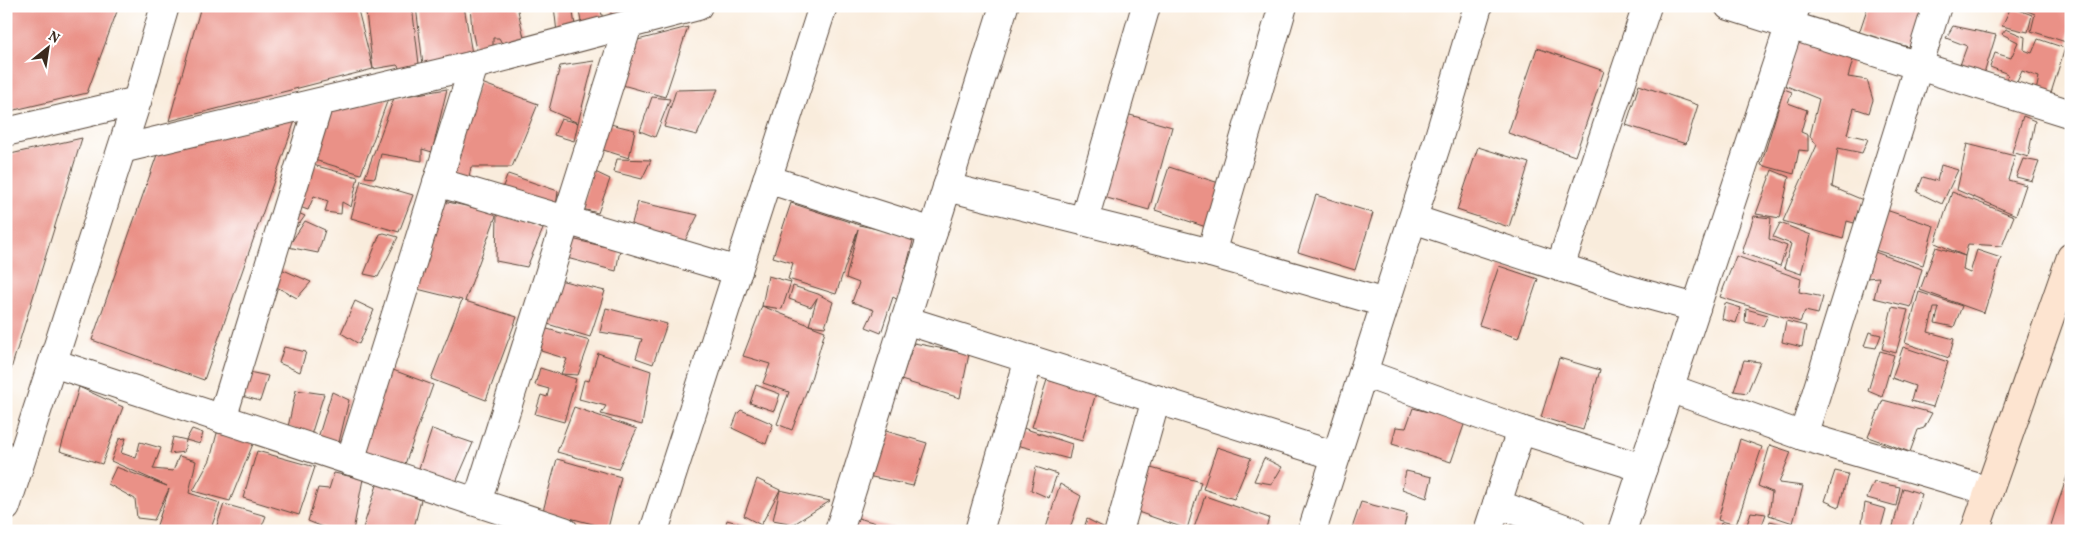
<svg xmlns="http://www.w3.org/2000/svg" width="2077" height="537" font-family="Vollkorn,serif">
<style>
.building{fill:#ea9187}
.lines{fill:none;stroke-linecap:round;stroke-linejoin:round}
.street-casing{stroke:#58473a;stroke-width:30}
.secondary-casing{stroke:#58473a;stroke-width:30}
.street{stroke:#fff;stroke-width:28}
.secondary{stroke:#fde4d0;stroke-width:28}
</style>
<rect width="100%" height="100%" fill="#fff"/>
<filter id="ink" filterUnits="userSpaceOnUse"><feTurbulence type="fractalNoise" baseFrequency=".02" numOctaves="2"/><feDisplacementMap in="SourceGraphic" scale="10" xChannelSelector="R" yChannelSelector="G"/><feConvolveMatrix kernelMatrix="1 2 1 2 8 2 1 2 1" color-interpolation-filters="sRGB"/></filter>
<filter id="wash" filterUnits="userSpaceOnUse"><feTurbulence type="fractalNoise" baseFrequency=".0096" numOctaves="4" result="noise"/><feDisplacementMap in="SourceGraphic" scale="20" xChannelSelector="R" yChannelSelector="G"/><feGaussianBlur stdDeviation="1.12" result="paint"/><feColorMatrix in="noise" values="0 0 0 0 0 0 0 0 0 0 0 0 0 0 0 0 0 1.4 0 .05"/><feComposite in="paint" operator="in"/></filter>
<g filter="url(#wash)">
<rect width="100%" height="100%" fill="#f9ecdc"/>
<g id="blocks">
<!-- building -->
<g class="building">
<polygon points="22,6 119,6 87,93 6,112 6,10"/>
<polygon points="201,6 357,6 373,69 169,121"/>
<polygon points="392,6 412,6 419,64 403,72 397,65 373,69 366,13"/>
<polygon points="416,6 464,6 473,60 423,65"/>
<polygon points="470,6 517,6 525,42 504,47 499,38 493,38 493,48 477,54 472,30"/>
<polygon points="554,6 572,6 576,32 557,33"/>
<polygon points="578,6 600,6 603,20 582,27"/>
<polygon points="610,6 626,6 628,18 612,20"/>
<polygon points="1868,6 1922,8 1912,48 1859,33"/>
<polygon points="2015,6 2071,6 2069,43 2031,31 2035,14"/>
<polygon points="2011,7 2032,15 2028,32 2002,26"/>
<polygon points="1953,26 1996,35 1984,74 1959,68 1967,46 1946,38"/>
<polygon points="688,27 665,97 619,84 634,41"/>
<polygon points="2006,29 2025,37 2024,50 2032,53 2038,39 2065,48 2050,96 2036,91 2039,77 2022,71 2016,84 2006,80 2008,74 1990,67 1995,53 2011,58 2018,42 2002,34"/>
<polygon points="1799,40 1853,60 1848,77 1867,80 1873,100 1869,113 1854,108 1847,134 1868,139 1862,153 1838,148 1832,187 1863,200 1854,223 1847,221 1843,239 1783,221 1817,145 1810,136 1819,99 1784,85"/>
<polygon points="1537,48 1604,71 1575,156 1508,133"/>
<polygon points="594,61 578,123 549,110 560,66"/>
<polygon points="479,82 538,104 512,167 471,167 468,183 445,177"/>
<polygon points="1639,85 1698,105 1686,144 1626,125"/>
<polygon points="447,89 432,152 422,149 422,161 381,154 375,178 365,177 394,98"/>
<polygon points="718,89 697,135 664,127 676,90"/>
<polygon points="1784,89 1792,92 1788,103 1807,110 1801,132 1808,135 1808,151 1799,150 1794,174 1761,165"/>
<polygon points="652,97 670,99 655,137 640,131"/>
<polygon points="388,99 361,174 311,159 327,111"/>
<polygon points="1123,113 1172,127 1149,210 1100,196"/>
<polygon points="2023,116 2035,121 2028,157 2012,152"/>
<polygon points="296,118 204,380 92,340 159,149"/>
<polygon points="561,119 578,123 574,141 554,135"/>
<polygon points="606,123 635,130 629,158 597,148"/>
<polygon points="82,138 7,382 6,382 6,155"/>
<polygon points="1967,144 2015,156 2008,180 2026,185 2016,215 1957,190"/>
<polygon points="1478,147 1529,163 1509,227 1457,210"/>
<polygon points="617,159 651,160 642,179 614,172"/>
<polygon points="2023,159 2039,162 2032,181 2016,177"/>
<polygon points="309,164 358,177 351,207 342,202 341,214 325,212 328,201 314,196 308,210 297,206"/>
<polygon points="1941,165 1958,170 1942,204 1917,192 1923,177 1937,181"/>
<polygon points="1169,167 1222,184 1206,227 1155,210"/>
<polygon points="591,170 610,179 598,213 582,209"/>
<polygon points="1772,170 1789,177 1780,218 1756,214"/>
<polygon points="508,174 558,191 556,207 501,191"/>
<polygon points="361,180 413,195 399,232 351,218"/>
<polygon points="1952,192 2014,216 2002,246 1968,244 1965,256 1935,243"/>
<polygon points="1316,195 1373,213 1355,270 1298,252"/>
<polygon points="439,200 497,213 465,301 517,317 486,400 431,379 462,300 409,287"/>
<polygon points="638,202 698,215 681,249 630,230"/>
<polygon points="791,203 859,225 914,237 898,300 893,297 881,333 866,327 874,310 852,302 859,283 846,278 858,229 836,294 788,279 793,263 773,257"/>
<polygon points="1886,210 1934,226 1923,265 1875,250"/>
<polygon points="296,212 305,216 297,227 289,225"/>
<polygon points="497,213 543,229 527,267 496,261"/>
<polygon points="1754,216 1771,218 1769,239 1787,246 1780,266 1742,253"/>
<polygon points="305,221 325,230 318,253 288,247"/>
<polygon points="1780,223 1811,235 1801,274 1784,268 1791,244 1773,237"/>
<polygon points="384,233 398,237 378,277 364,274 380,234"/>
<polygon points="567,238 620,250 616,271 563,257"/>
<polygon points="1936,247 1965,256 1963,270 1970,273 1977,250 2001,258 1984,313 1920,290"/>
<polygon points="1872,251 1922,269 1911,307 1874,298 1879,277 1866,278"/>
<polygon points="1736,256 1801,279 1799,292 1823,297 1818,314 1805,311 1800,322 1720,297"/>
<polygon points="1499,266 1538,279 1518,338 1479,325"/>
<polygon points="279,268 311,282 297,298 271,284"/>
<polygon points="768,276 791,282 782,309 762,306"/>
<polygon points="555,279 605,291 590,337 541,322"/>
<polygon points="793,286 818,294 833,302 825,327 809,325 825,331 811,379 792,430 777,424 789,392 763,383 770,364 743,356 762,306 809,325 817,298 811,307 789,299"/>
<polygon points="1919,292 1962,306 1954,327 1935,323 1939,308 1934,308 1928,332 1954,339 1949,358 1905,343"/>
<polygon points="355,301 374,310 359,344 341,333"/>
<polygon points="1725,303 1741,308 1736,323 1722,319"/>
<polygon points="1892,307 1908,310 1896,353 1882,349"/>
<polygon points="606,308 667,324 653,364 636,358 642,339 600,332"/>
<polygon points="1746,309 1768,315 1763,326 1745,322"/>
<polygon points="1786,321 1806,326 1802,347 1782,342"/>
<polygon points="540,327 590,341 578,375 561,374 567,359 541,351 542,342 536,338"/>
<polygon points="1869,332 1881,335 1876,348 1864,346"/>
<polygon points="914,343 969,354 960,398 901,380"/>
<polygon points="284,347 306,352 300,372 279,363"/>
<polygon points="1903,347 1948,362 1933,407 1911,401 1915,386 1892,378"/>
<polygon points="1880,351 1894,355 1882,397 1868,391"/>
<polygon points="598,353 651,371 642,425 601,414 606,406 579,399 584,380 589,381"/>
<polygon points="1559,358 1600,370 1583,430 1541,417"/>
<polygon points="1744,360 1760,362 1747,393 1734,391"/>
<polygon points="385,367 433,385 405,464 358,451"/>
<polygon points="540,368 576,379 564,422 535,414 541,395 547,397 549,389 535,385"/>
<polygon points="244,371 268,376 260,401 238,395"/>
<polygon points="1047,380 1096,393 1082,441 1032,427"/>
<polygon points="756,385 780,394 774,411 750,403"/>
<polygon points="79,387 123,407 102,464 60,451"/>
<polygon points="296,390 324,394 311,435 288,427"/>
<polygon points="332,392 349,400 339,442 318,438"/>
<polygon points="1883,400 1932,413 1924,428 1918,430 1910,452 1868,437"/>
<polygon points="574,407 637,429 618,469 557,452"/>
<polygon points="1413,408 1465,422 1451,462 1392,444 1396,427 1406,428"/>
<polygon points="741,410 773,424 766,444 732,428 738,413"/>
<polygon points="1023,428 1072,444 1069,459 1017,445"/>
<polygon points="192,429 203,433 200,444 186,440"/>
<polygon points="432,429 473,443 454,487 417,474"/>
<polygon points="879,429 927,443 913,486 863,475"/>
<polygon points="217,433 255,439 230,501 193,491 210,460"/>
<polygon points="173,437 186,440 184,452 169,454"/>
<polygon points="126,438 121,453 136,458 140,442 161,448 153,469 173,471 179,456 196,461 189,493 220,503 210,531 155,531 169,489 154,520 137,518 135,499 108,484 116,467 167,486 111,461 119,439"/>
<polygon points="1740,439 1762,447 1736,525 1718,520"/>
<polygon points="1770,445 1791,452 1779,483 1803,486 1793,523 1769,515 1772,492 1758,486"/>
<polygon points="1217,447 1251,458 1234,499 1203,489"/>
<polygon points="257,451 315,467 299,515 243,498"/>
<polygon points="1264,458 1282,467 1272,484 1254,481"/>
<polygon points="557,459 621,477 608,528 543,511"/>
<polygon points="1036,467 1057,474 1049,498 1031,490"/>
<polygon points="2070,467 2071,531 2049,531"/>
<polygon points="1151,468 1201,482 1187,529 1135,511"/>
<polygon points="1406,471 1432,477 1427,498 1402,489"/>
<polygon points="1835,471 1848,474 1839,507 1825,501"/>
<polygon points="334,473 363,479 353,531 333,531 308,521 318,488 329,489"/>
<polygon points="757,479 780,490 830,501 794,524 773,520 780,490 761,525 744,516"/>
<polygon points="378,482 421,500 413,531 362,531"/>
<polygon points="1874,482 1900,487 1896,506 1867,498"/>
<polygon points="1060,484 1081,496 1069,531 1045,531"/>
<polygon points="1903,488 1922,494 1911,531 1892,530"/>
<polygon points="1205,496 1269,518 1265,531 1193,531"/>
<polygon points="1361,502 1407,514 1403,531 1351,531"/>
<polygon points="1865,503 1886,509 1880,531 1862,523"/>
<polygon points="224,504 266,516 260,531 215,531"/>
<polygon points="1751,512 1766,514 1760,531 1745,531"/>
<polygon points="851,516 901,530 901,531 846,531"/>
<polygon points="1087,519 1103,527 1102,531 1083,531"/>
<polygon points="727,520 762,530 762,531 724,531"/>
<polygon points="1770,521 1803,530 1803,531 1767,531"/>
<polygon points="1721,523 1742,530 1742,531 1718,531"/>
</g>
</g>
</g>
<g filter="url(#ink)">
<use href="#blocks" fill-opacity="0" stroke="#58473a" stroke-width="1"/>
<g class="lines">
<defs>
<g id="street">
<polyline points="1729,6 2071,114"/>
<polyline points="6,132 137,101"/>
<polyline points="122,149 474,65 698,6"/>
<polyline points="767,179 933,232"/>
<polyline points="437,182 738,271"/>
<polyline points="947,187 1211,253 1385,303"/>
<polyline points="1413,219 1630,290 1696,308"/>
<polyline points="1084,220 1146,6"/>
<polyline points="1211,253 1283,6"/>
<polyline points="1560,267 1647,6"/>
<polyline points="905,320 1336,456"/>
<polyline points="53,363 564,531"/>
<polyline points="1363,373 1521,430 1643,468"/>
<polyline points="1669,388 1803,436 1989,491"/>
<polyline points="222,419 319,103"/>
<polyline points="1803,436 1937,6"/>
<polyline points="350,461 474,65"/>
<polyline points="477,502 628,25"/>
<polyline points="1497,504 1572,531"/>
<polyline points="6,507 137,101 165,6"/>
<polyline points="654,531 823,6"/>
<polyline points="839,531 1004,6"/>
<polyline points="979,531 1029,359"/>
<polyline points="1119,531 1156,399"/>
<polyline points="1312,531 1438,140 1478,6"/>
<polyline points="1488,531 1521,430"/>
<polyline points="1622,531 1796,6"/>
</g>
<polyline id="secondary" points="1975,531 2071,257"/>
</defs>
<!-- street casing -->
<use href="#street" class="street-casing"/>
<!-- secondary casing -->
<use href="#secondary" class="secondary-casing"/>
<!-- street -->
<use href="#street" class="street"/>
<!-- secondary -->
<use href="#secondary" class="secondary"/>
</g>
</g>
<!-- margin -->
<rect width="2077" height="537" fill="none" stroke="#fff" stroke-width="25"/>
<!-- north arrow -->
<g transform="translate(48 48) rotate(30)" stroke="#ffffff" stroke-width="4" paint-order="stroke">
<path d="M0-4L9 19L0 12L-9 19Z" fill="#3b2a1e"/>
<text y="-8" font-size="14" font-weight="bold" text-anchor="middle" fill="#3b2a1e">N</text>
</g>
</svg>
